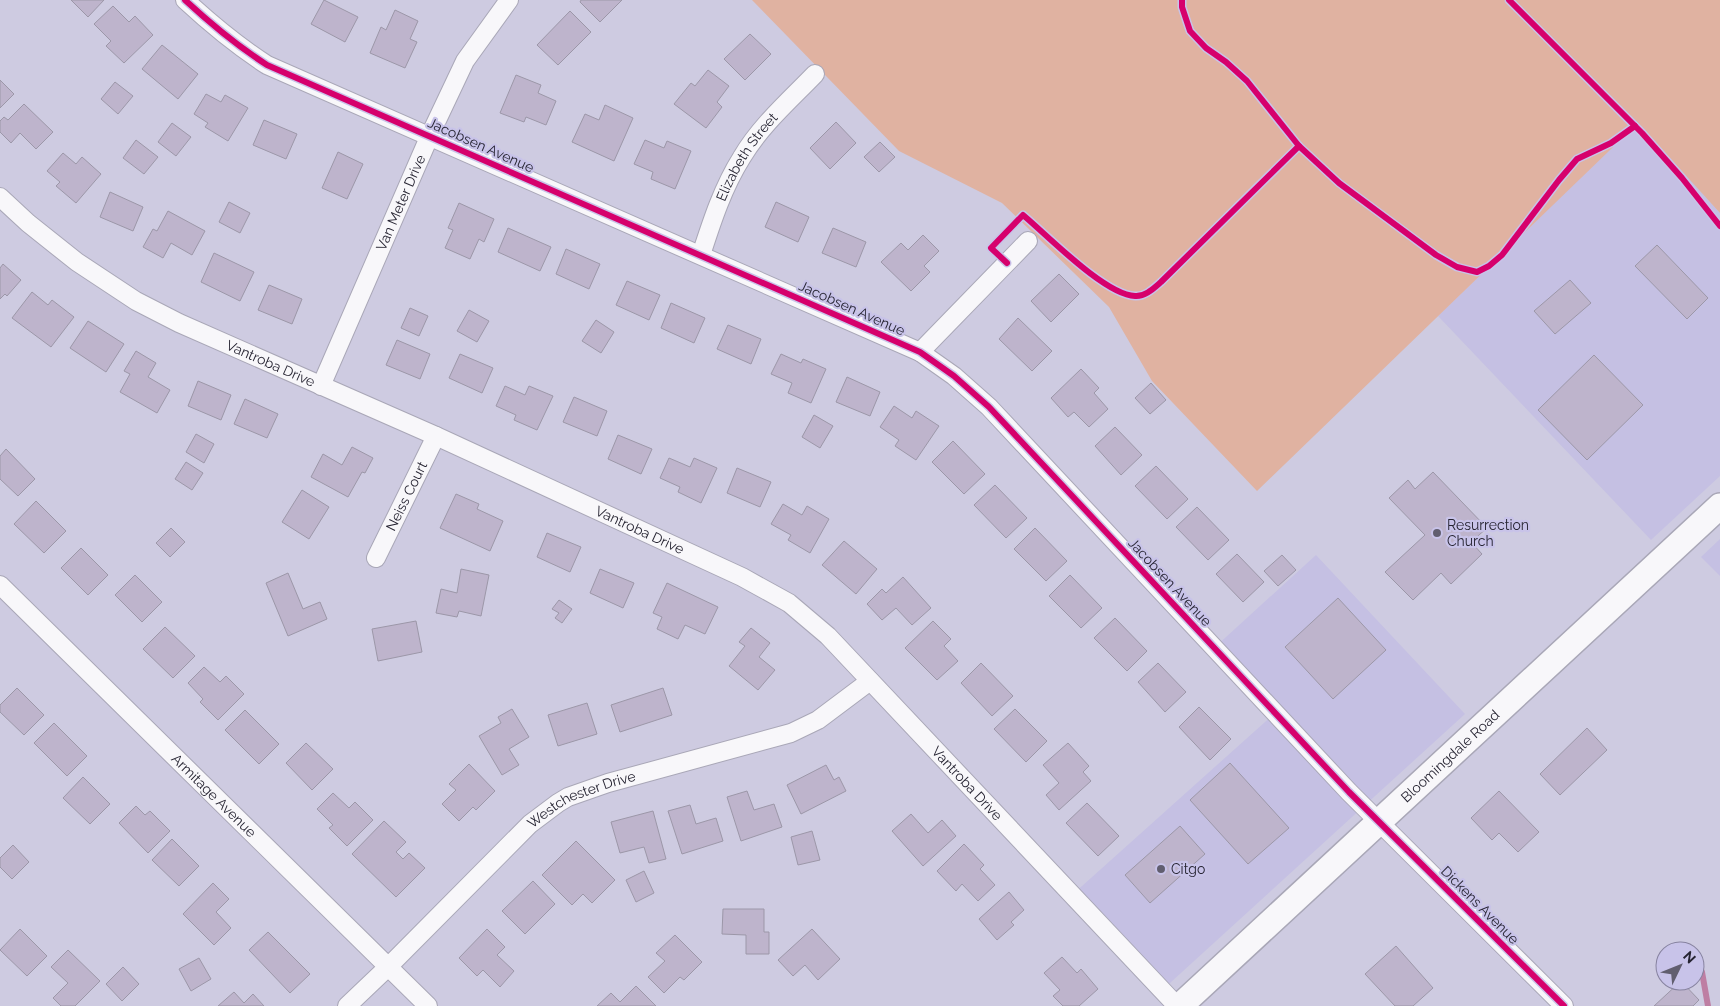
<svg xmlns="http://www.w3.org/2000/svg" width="1720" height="1006" font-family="Raleway,sans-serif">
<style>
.built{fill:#c5c0e3}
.green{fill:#e0b2a1}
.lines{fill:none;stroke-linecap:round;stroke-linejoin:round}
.stream{stroke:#be7ea3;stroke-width:6}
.building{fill:#beb4cc;stroke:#9c97a8}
.street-casing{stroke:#a9a7b7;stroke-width:20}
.secondary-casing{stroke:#a9a7b7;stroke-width:28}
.street{stroke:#f8f7fa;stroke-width:18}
.secondary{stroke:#f8f7fa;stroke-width:25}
.cycleway-casing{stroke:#c8c3e9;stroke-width:9}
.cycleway{stroke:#d6006c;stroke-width:6}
.poi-dot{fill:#615e6f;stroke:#c8c3e9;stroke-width:2}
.labels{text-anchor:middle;stroke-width:4.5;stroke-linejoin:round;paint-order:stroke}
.street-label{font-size:14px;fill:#262432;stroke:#c8c3e9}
.poi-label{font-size:14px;fill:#262432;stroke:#c8c3e9;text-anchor:start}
</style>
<rect width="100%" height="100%" fill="#cecbe1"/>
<!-- built -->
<g class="built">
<polygon points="1638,122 1720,213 1720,476 1651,540 1438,316"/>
<polygon points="1720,539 1720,576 1701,557"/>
<polygon points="1316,555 1465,714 1159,993 1072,895 1275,713 1214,648"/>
</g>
<!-- green -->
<polygon class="green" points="752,0 1720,0 1720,213 1638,123 1257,491 1152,381 1109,307 1002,203 899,151"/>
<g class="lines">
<!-- stream -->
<polyline class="stream" points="1695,959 1702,972 1708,1006"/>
</g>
<!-- building -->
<g class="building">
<polygon points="71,0 104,0 88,17"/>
<polygon points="324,0 358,17 345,42 311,24"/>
<polygon points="581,0 622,0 600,22 580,2"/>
<polygon points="113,6 129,22 135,16 153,35 124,63 106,46 111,41 94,24"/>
<polygon points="395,10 418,21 410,39 417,42 405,68 370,53 381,27 386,30"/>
<polygon points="570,11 591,32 558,65 537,45"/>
<polygon points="750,34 771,54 745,80 724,59"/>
<polygon points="162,45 198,74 178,99 142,69"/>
<polygon points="708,70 729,86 717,102 722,107 706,128 674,104 691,83 695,86"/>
<polygon points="516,75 541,85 538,93 556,101 546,125 526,117 524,122 500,113"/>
<polygon points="0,80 14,94 0,108"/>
<polygon points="115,82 133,96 118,114 101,99"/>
<polygon points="206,94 221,102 225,95 248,108 228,141 205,127 208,123 194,114"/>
<polygon points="24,104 53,132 36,149 20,133 11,143 0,132 0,121 4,117 8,120"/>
<polygon points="605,105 633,118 614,161 572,142 585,114 599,120"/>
<polygon points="264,120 297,134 286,159 253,145"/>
<polygon points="836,122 856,143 830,169 810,148"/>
<polygon points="172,123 191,137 176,156 158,142"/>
<polygon points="136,140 158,157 144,174 123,158"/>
<polygon points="645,140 664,148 667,141 691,151 675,189 651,179 653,172 634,164"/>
<polygon points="880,142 895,157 879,172 864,157"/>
<polygon points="338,152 363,164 347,199 322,188"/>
<polygon points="63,153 76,164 82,157 101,174 76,203 56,186 60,182 47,171"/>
<polygon points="110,192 143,207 133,231 100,217"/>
<polygon points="229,202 250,213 240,233 219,222"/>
<polygon points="776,202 809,217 798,242 765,227"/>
<polygon points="459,203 494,219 484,242 479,239 470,259 445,248 453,230 448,228"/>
<polygon points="168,211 205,231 192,255 171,243 163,258 143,247 153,229 157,231"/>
<polygon points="508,228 551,247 540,271 498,252"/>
<polygon points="833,228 866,242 856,267 822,253"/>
<polygon points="923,235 939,251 924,266 930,272 911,291 881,262 901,243 908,250"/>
<polygon points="1657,245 1708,298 1687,319 1635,266"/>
<polygon points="566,249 600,264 589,289 556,274"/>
<polygon points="214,253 254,272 240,301 201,282"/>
<polygon points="3,264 21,280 7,296 5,294 0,299 0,268"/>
<polygon points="1059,274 1079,294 1051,322 1031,301"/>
<polygon points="1570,280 1591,303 1555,334 1534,311"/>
<polygon points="627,281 660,295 649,320 616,305"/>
<polygon points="269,285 302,299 292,324 258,310"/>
<polygon points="32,292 48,305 52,300 74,317 51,347 12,318"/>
<polygon points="671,303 705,318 694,343 661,328"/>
<polygon points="410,308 428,316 419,336 401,328"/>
<polygon points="469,310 489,321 477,342 457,331"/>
<polygon points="1018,318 1052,351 1032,371 999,339"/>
<polygon points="596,320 614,332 601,353 582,341"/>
<polygon points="88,321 124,344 106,372 70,348"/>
<polygon points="728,325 761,339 751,364 717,349"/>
<polygon points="397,340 430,354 420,379 386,365"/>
<polygon points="136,351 156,363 148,377 170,390 157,413 120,392 130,374 124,371"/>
<polygon points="460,354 493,368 482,393 449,378"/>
<polygon points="781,354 801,363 803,359 826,369 811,403 788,393 792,383 771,374"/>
<polygon points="1594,355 1643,405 1587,460 1538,410"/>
<polygon points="1081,369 1099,388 1094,393 1108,409 1089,427 1074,412 1068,417 1051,398"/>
<polygon points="847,377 880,392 870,416 836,402"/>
<polygon points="198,381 231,395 221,420 188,406"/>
<polygon points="1151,383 1166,400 1150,414 1135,398"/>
<polygon points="505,386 525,395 529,386 553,396 537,430 514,420 516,415 496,406"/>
<polygon points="574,397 607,411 597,436 563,422"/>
<polygon points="245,399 278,414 267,438 234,424"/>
<polygon points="894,406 912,418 916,411 939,426 916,460 895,446 899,440 880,427"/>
<polygon points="814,415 833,426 820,448 802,437"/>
<polygon points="1115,427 1142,455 1121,475 1095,446"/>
<polygon points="196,434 214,444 204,463 186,452"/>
<polygon points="618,435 652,449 641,474 608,459"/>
<polygon points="953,441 985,474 964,494 932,462"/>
<polygon points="352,447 373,458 365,473 362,472 348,497 311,477 323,454 342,465"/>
<polygon points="6,449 35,479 18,496 0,479 0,456"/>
<polygon points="669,458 690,467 694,458 717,468 701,503 678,492 680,487 660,478"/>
<polygon points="186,462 203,473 192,490 175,479"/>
<polygon points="1156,466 1188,499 1167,519 1135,486"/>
<polygon points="737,468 771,482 760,507 727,493"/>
<polygon points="1433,472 1487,528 1471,542 1482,554 1451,584 1441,573 1413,600 1385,572 1425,535 1389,498 1408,480 1415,489"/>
<polygon points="995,485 1027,518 1006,538 974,505"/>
<polygon points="302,490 329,507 309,539 282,522"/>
<polygon points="456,494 479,504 477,509 503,521 490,551 440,528"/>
<polygon points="36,501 66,531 44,553 14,524"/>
<polygon points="783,504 802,515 807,506 829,519 810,553 788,540 791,535 771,524"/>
<polygon points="1197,507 1229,540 1208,560 1176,527"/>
<polygon points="171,528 185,542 170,557 156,543"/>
<polygon points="1035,528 1067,561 1046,581 1014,549"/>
<polygon points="547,533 581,547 570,572 537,557"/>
<polygon points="844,541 877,569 856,594 822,565"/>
<polygon points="81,548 108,575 88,595 61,568"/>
<polygon points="1237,554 1264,582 1243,602 1216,574"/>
<polygon points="1282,555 1296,570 1278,586 1264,571"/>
<polygon points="461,569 489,575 481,616 459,611 457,617 436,613 441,589 457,593"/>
<polygon points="600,569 634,583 623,608 590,593"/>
<polygon points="288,573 303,609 320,602 327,619 288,636 266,583"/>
<polygon points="135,575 162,602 142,622 115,595"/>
<polygon points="1070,575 1102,608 1081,628 1049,596"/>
<polygon points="903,577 931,608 912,625 896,608 882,620 867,604 882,589 886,593"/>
<polygon points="667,583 718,607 705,634 685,625 678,639 657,629 662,617 653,613"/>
<polygon points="1338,598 1386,650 1333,699 1285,647"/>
<polygon points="559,600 572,609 562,623 555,618 559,613 552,609"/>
<polygon points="1115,618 1147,651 1127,671 1094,638"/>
<polygon points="416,621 422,652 378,661 372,629"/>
<polygon points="933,621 951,639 944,646 958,661 937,680 905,648"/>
<polygon points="165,627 195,656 173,678 143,649"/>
<polygon points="751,628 770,643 759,657 775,670 758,690 729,666 745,646 739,642"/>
<polygon points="981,663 1013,696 992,716 961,683"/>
<polygon points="1158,663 1186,692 1165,712 1138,682"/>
<polygon points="204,667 220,682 226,676 244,694 218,720 200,702 203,699 188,683"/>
<polygon points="17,688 44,715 24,735 0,712 0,705"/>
<polygon points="663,688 672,715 620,732 611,705"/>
<polygon points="587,703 597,734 558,746 548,715"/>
<polygon points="1199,707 1231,739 1210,760 1179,727"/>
<polygon points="512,709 529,737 509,749 519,765 502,775 479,736 501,723 498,717"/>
<polygon points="1015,709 1047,741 1026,762 994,729"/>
<polygon points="245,710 279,744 259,764 225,730"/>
<polygon points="54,723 87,756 67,776 34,743"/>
<polygon points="1587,728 1607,750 1560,795 1540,774"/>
<polygon points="306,743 333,769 312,790 286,763"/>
<polygon points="1068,743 1089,766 1083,772 1091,781 1059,810 1046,795 1059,783 1043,765"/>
<polygon points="1230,763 1289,828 1248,864 1190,800"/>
<polygon points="469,764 495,791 476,810 473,807 459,821 442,804 456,790 449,784"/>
<polygon points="826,765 834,780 839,777 846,791 801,814 787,785"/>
<polygon points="83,777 110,804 90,824 63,798"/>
<polygon points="747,791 754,810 774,804 782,827 741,841 727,797"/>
<polygon points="1499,791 1539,832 1518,852 1499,833 1492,840 1471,818"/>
<polygon points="333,793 349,808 355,802 373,820 347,846 329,828 333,825 317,809"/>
<polygon points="1087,803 1119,836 1098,856 1066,823"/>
<polygon points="690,805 696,824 716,818 723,841 682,854 668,811"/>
<polygon points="136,806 145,815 150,811 170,831 148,853 119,823"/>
<polygon points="653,811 666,859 649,863 644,847 620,853 611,822"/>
<polygon points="911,814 928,833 942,820 956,836 923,866 892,831"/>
<polygon points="384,821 406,842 396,852 403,859 409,853 425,868 396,897 352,854"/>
<polygon points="1180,826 1205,854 1150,903 1125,875"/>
<polygon points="812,831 820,860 798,865 791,837"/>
<polygon points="172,839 199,866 179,886 152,860"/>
<polygon points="576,841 615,880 592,903 583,894 572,905 542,875"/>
<polygon points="964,844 984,865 980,869 995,885 978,901 962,884 956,891 937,871"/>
<polygon points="13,845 29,862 12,879 0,867 0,858"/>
<polygon points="644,871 654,893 636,902 626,880"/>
<polygon points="533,881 555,904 525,934 502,911"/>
<polygon points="213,883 229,899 216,912 231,928 214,945 183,914"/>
<polygon points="1009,892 1024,910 1011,922 1014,925 997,940 979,919"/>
<polygon points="723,909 764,909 764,932 769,932 769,954 746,954 746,935 722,934"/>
<polygon points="20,929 47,956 27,976 0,950"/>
<polygon points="487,929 505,947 497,955 514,971 500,987 483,970 477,976 459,958"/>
<polygon points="812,929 840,959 818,980 805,965 793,976 778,960"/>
<polygon points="268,932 310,974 290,993 249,950"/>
<polygon points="675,935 702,962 684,980 680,977 664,993 648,977 665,961 656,953"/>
<polygon points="1396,946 1433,988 1413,1006 1395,1006 1365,974"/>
<polygon points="68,950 100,981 75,1006 61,1006 53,998 68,983 51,967"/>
<polygon points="1062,957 1077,973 1081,969 1098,989 1079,1006 1063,1006 1053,996 1060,990 1044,973"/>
<polygon points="199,958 211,979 191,991 179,969"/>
<polygon points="123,967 139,984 122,1001 106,984"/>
<polygon points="1681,981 1699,1000 1693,1006 1654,1006"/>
<polygon points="636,986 656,1006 597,1006 611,993 620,1002"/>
<polygon points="234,992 244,1003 253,994 264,1006 218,1006"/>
</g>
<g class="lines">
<defs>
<g id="street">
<path d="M 185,0 C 212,25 236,45 267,65 L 920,352 L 954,376 L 989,407 L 1349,792 L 1564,1006"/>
<path id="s1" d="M 0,197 L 28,223 L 77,262 L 136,301 L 179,323 L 436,436 L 742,577 L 789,603 L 828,636 L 1177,1006"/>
<path id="s2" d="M 701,255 C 712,221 723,187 742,157 C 761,125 790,100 815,74"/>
<polyline points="920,352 1028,241"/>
<path id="s3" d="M 321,386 L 430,135 L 465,61 L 509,0"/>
<path id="s4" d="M 376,558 L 436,436"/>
<path id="s5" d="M 0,585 L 428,1006"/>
<path id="s6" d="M 347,1006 L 388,967 L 530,824 L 558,803 L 568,797 L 608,783 L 791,733 L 818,720 L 870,681"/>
</g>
<g id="secondary">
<path id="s7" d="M 1180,1006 L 1720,506"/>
</g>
</defs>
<!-- street casing -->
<use href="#street" class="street-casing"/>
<!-- secondary casing -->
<use href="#secondary" class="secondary-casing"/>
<!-- street -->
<use href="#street" class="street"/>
<!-- secondary -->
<use href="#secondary" class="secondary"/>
<defs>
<g id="cycleway">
<path d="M 185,0 C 212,25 236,45 267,65 L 920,352 L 954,376 L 989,407 L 1349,792 L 1564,1006"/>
<polyline points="1182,0 1182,7 1190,31 1206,48 1226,62 1247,81 1299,146 1339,183 1436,255 1457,267 1477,272 1489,266 1502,255 1559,180 1577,159 1611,143 1635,126"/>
<polyline points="1509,0 1642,133 1682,178 1720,226"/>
<path d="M 1007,263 L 991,248 L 1023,215 C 1047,235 1105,295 1135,296 C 1145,297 1154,288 1161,282 L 1299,146"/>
</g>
</defs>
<!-- cycleway casing -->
<use href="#cycleway" class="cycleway-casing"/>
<!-- cycleway -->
<use href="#cycleway" class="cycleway"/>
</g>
<!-- markers -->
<g class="poi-dot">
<circle cx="1437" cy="533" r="5"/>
<circle cx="1161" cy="869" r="5"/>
</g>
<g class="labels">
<!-- street labels -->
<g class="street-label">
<text transform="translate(481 145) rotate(24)" y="5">Jacobsen Avenue</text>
<text dy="5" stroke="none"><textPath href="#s2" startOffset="109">Elizabeth Street</textPath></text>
<text dy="5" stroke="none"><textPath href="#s3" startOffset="200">Van Meter Drive</textPath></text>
<text transform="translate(852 308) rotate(24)" y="5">Jacobsen Avenue</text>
<text dy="5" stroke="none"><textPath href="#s1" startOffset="320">Vantroba Drive</textPath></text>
<text dy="5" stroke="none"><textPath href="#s4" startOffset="69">Neiss Court</textPath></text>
<text dy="5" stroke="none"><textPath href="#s1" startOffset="725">Vantroba Drive</textPath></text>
<text transform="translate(1170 582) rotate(47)" y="5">Jacobsen Avenue</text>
<text dy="5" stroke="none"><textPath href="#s7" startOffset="368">Bloomingdale Road</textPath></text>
<text dy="5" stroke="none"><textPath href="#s1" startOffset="1145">Vantroba Drive</textPath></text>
<text dy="5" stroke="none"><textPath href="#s5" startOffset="300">Armitage Avenue</textPath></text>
<text dy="5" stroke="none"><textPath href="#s6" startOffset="316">Westchester Drive</textPath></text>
<text transform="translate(1480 905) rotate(45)" y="5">Dickens Avenue</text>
</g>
<!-- poi labels -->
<g class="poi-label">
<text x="1447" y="530">Resurrection<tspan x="1447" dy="16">Church</tspan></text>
<text x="1171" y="874">Citgo</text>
</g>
</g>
<!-- north arrow -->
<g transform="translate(1680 966) rotate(47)"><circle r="24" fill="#c8c3e9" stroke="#8783a0"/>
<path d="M0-4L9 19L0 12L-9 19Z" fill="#615e6f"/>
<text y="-8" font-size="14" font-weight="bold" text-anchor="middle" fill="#262432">N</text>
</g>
</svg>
